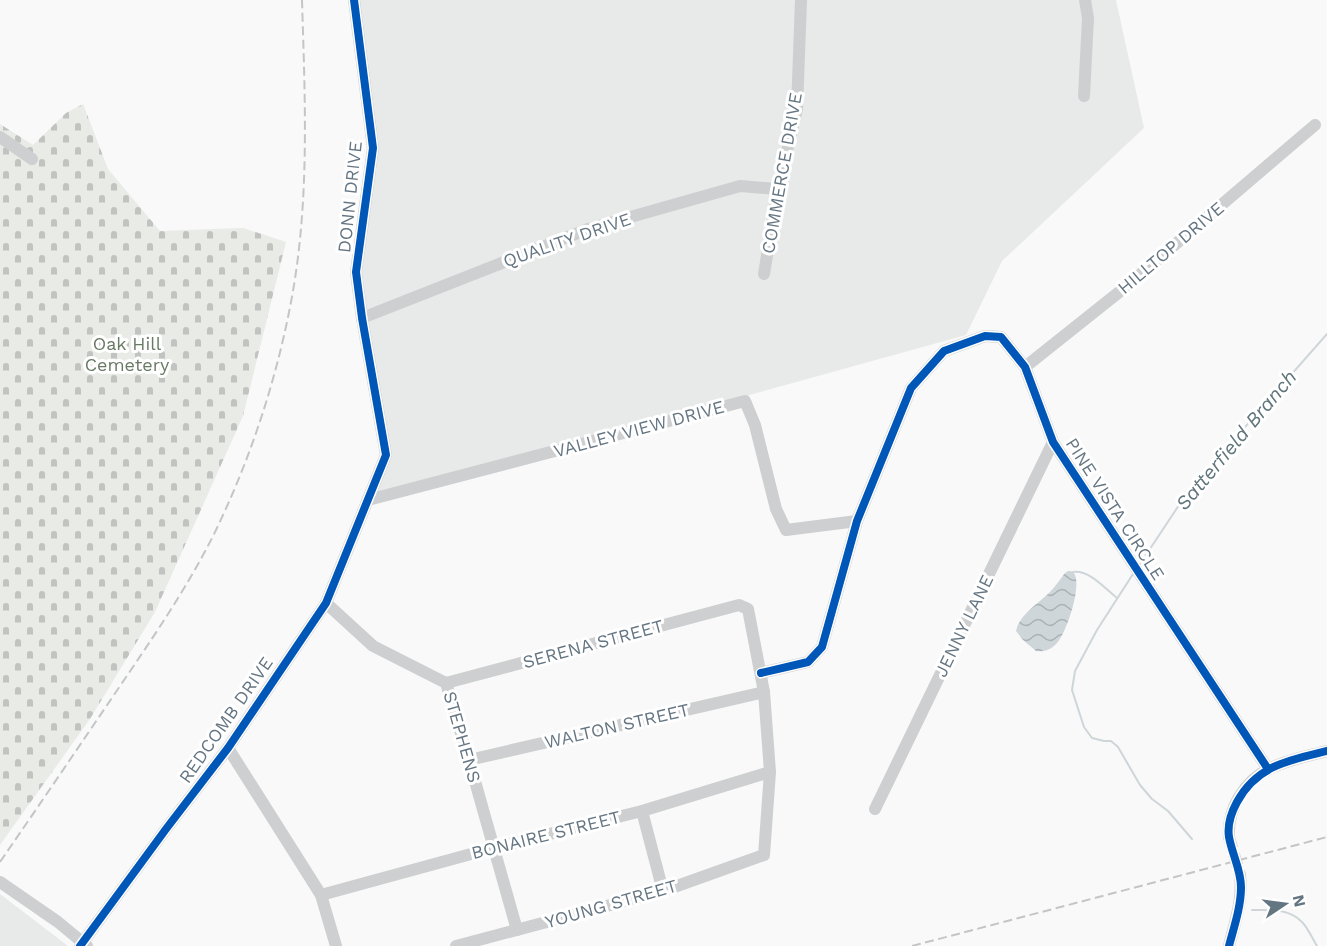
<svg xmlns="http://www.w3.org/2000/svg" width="1327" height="946" font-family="'Work Sans',sans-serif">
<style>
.built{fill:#e8e9e9}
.cemetery{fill:url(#cemetery-stones)}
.water{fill:url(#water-waves)}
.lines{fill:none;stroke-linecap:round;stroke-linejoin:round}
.stream{stroke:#ced6d9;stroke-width:2}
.minor-tunnel{stroke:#d4d8dc;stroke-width:12;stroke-dasharray:12 6;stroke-linecap:butt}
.minor{stroke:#cecfd0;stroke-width:12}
.rail{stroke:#c3c5c6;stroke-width:2;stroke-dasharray:9 4.5;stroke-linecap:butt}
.cycleway-casing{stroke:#fff;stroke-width:11}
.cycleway{stroke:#0057b8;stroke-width:8}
.labels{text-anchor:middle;stroke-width:6;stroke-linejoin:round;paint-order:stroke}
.street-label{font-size:18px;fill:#657683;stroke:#fff}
.park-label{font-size:18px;fill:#687a64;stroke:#fff}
.water-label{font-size:20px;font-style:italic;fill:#60757c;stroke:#fff}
</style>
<defs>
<pattern id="cemetery-stones" width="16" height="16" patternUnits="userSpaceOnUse" patternTransform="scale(1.5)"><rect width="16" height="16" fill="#e8ebe6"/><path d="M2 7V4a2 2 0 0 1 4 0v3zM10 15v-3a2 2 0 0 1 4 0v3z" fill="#c0c3c0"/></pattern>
<pattern id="water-waves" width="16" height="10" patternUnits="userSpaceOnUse" patternTransform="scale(1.5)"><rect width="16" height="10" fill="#ced6d9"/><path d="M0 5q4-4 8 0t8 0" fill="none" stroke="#abb2b5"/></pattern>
</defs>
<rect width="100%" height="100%" fill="#f9f9f9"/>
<!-- built -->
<g class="built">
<polygon points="356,0 1116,0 1144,128 1002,261 966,335 746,396 371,495 384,459 356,272 373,148"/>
<polygon points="0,894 68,946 0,946"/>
</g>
<!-- cemetery -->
<polygon class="cemetery" points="83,104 108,169 160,231 243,228 286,242 243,416 155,612 90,719 0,845 0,124 33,145 66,113"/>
<!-- water -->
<path class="water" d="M 1068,571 C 1070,571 1072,571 1073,572 C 1084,582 1066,634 1057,643 C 1051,650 1044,652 1036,651 L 1023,640 L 1016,631 C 1019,615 1039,603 1050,592 C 1056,586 1060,579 1065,573 Z"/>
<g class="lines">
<!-- stream -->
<g class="stream">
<polyline points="1140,564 1187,493 1327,334"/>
<path d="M 1073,572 C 1090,570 1104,588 1117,598"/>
<polyline points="1133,574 1097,630 1075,671 1072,690 1084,727 1092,738 1104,741 1111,741 1118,747 1140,785 1152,799 1168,811 1192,839"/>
<path d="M 1252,910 C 1269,910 1289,908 1302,922 C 1308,928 1312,938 1317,946"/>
</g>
<!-- minor-tunnel -->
<polyline class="minor-tunnel" points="1229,837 1240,875"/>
<!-- minor -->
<g class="minor">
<polyline points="1084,96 1088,18 1085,0"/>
<polyline points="0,137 32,159"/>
<polyline points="764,274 778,189 797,109 801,0"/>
<polyline points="362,318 588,229 740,186 778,189"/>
<polyline points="1025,367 1123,289 1315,125"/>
<polyline points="368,500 745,401 755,425 776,509 786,530 857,521"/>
<polyline points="326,603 373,646 446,683 469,760 517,930"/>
<polyline points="761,673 808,662 822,647 857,521 911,388 944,351 985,336 1001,337 1025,367 1053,442 1268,769"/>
<polyline points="446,683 739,605 748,609 764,692 770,772 764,855 663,891 456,946"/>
<polyline points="228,748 321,895 336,946"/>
<polyline points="469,760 764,692"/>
<polyline points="875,809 1053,442"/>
<polyline points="642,811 663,891"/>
<path d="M 1229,837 C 1227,810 1244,781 1269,769 C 1286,760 1308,756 1327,751"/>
<polyline points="0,882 58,922 87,946"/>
<polyline points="321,895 493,848 642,811 770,772"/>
<polyline points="80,946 166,829 228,748 326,603 386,455 362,318 356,272 373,148 354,0"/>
<path d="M 1229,946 C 1235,922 1243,900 1240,875"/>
</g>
<!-- rail -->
<g class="rail">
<path d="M 0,862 C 40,804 80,745 120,686 C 154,636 189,585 216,530 C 251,457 276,381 291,302 C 310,202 305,100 302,0"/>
<polyline points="912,946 1327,837"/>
</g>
<defs>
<g id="cycleway">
<polyline points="761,673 808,662 822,647 857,521 911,388 944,351 985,336 1001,337 1025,367 1053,442 1268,769"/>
<polyline points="80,946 166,829 228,748 326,603 386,455 362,318 356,272 373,148 354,0"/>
<path d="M 1229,946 C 1234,927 1241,907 1241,887 C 1241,870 1232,854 1229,837 C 1227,824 1231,813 1237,802 C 1257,765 1290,760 1327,751"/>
</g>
</defs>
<!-- cycleway casing -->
<use href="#cycleway" class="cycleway-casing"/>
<!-- cycleway -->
<use href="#cycleway" class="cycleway"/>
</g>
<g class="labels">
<!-- street labels -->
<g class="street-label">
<text transform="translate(782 173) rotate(-80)" y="6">COMMERCE DRIVE</text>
<text transform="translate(350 197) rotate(-84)" y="6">DONN DRIVE</text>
<text transform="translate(567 240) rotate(-19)" y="6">QUALITY DRIVE</text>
<text transform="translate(1171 248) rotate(-40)" y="6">HILLTOP DRIVE</text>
<text transform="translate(639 429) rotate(-15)" y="6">VALLEY VIEW DRIVE</text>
<text transform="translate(1115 509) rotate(57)" y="6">PINE VISTA CIRCLE</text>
<text transform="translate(964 626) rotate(-64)" y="6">JENNY LANE</text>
<text transform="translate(593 644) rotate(-15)" y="6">SERENA STREET</text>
<text transform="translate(226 720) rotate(-55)" y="6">REDCOMB DRIVE</text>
<text transform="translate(617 726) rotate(-13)" y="6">WALTON STREET</text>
<text transform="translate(462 737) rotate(74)" y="6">STEPHENS</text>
<text transform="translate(546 835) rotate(-14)" y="6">BONAIRE STREET</text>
<text transform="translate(611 904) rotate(-16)" y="6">YOUNG STREET</text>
</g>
<!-- park labels -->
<g class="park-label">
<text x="127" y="350">Oak Hill<tspan x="127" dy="21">Cemetery</tspan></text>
</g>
<!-- water labels -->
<g class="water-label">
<text transform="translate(1236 440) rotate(-50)" y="7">Satterfield Branch</text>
</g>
</g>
<!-- north arrow -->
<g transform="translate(1285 904) rotate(77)" stroke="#ffffff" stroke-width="4.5" paint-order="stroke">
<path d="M0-4.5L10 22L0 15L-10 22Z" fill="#657683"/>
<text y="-9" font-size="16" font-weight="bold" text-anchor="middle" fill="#657683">N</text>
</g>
</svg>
